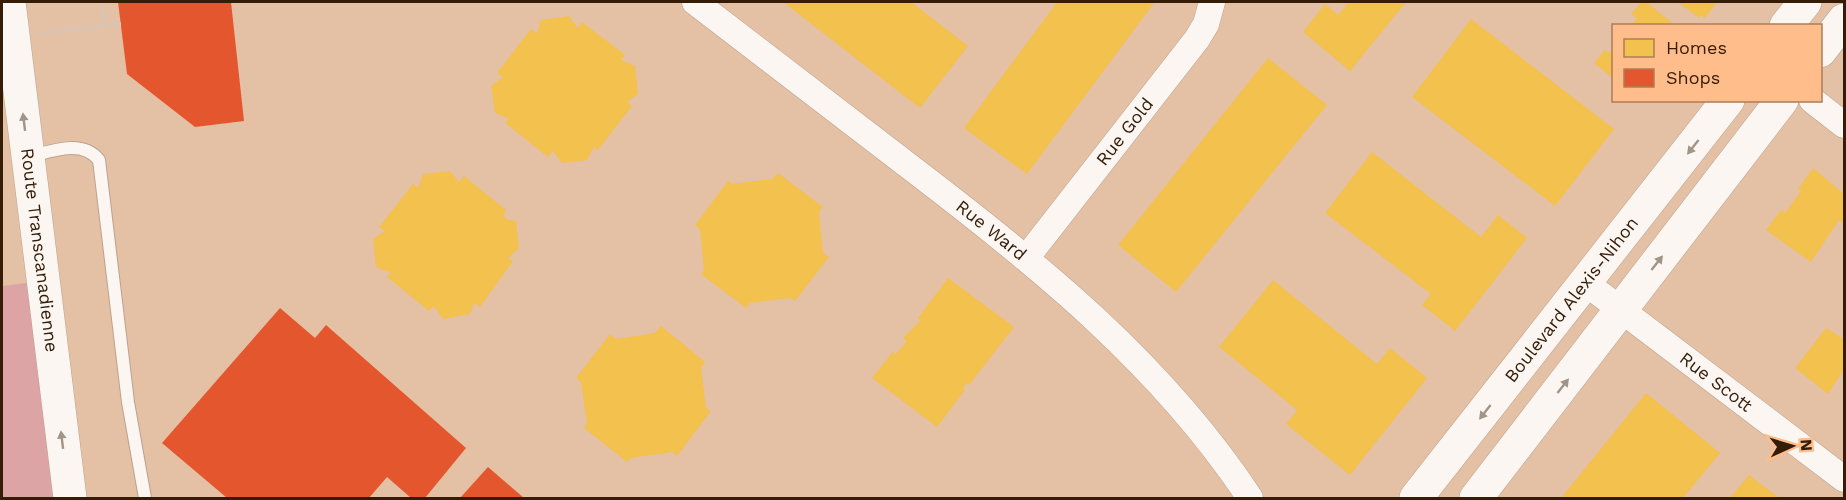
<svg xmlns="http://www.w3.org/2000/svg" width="1846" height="500" font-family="'Work Sans',sans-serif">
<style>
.green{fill:#dda4a6}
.homes{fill:#f2c14e}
.shops{fill:#e4572e}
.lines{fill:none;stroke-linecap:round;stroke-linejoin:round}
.lane-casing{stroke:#bda18c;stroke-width:14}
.street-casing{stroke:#bda18c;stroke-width:27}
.secondary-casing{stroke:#bda18c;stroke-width:34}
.path{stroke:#d1c7be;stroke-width:4;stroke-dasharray:3 3;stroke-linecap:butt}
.lane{stroke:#fbf6f2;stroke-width:12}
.street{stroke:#fbf6f2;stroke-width:26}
.secondary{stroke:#fbf6f2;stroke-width:33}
.oneway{fill:#a19488}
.labels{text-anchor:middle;stroke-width:6;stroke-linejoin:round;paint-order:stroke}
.street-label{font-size:18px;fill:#341c07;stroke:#febd8b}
</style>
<rect width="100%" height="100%" fill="#e4c0a5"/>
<!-- green -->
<polygon class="green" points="27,283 55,498 2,498 2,286"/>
<!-- homes -->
<g class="homes">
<polygon points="783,2 911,2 968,46 920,108"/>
<polygon points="1057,2 1154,3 1027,174 964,128"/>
<polygon points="1349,2 1406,2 1350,71 1303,32 1325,4 1338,15"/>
<polygon points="1641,2 1646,2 1676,26 1631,26 1637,18 1631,14"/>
<polygon points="1678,2 1717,2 1705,18 1701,15 1699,18"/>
<polygon points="569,16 578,28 582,22 625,55 621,60 635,66 638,94 627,102 632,106 598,150 594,147 587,160 562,163 553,151 548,157 505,123 509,119 495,113 491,86 503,77 497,73 531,29 537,34 541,20"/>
<polygon points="1471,19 1614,129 1555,206 1412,97"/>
<polygon points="1614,48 1614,79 1594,63 1605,50 1609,53"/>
<polygon points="1268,58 1327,105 1176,292 1118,245"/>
<polygon points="1372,152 1481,237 1498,215 1527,238 1455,331 1422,305 1431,294 1325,213"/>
<polygon points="1813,168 1844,194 1844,219 1842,222 1839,220 1811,262 1766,230 1781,210 1785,213 1801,191 1798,189"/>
<polygon points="450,171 459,182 464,176 506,210 503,215 508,220 516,221 519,248 508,258 513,261 480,307 474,303 470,314 443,319 434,306 429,311 387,277 391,273 376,267 373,239 385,231 379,227 413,184 418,188 423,174"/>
<polygon points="778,173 823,207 819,212 823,253 829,257 795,301 791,298 750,303 746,308 701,274 704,270 700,229 695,225 728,181 732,184 773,179"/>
<polygon points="948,278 1014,327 969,385 967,383 963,388 965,390 937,427 872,378 893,352 896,354 907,341 903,338 921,320 918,318"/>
<polygon points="1273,280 1377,364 1390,348 1427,378 1350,475 1286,424 1297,410 1219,347"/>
<polygon points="661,326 705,362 701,367 706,408 711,411 677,456 672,452 631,458 627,462 584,428 587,423 581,382 576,378 610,334 616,339 655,333"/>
<polygon points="1826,328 1844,339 1844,369 1828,394 1795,368"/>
<polygon points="1646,393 1720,453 1683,498 1561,498"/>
<polygon points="1749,475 1779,498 1730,498"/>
</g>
<!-- shops -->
<g class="shops">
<polygon points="118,2 231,2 244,121 195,127 127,74"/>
<polygon points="280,308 315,338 326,325 466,448 425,498 411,498 387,477 369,498 227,498 162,443"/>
<polygon points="488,467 524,498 460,498"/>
</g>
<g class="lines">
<defs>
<path id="lane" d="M 29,157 C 52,151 82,139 99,160 L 128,402 L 145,498"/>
<g id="street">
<path id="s1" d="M 695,2 C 768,58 841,114 914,170 C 1040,266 1162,365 1250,498"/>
<polyline points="1812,100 1844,125"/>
<path id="s2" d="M 1027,257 L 1197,39 L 1206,24 L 1212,2"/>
<path id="s3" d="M 1587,284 L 1844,479"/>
</g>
<g id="secondary">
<path id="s4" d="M 9,2 L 70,498"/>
<polyline points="1786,26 1805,2"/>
<polyline points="1820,51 1844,20"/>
<path id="s5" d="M 1416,498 L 1728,100"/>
<polyline points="1476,498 1782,100"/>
</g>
</defs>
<!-- lane casing -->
<use href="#lane" class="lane-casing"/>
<!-- street casing -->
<use href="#street" class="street-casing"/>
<!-- secondary casing -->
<use href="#secondary" class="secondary-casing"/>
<!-- path -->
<g class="path">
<polyline points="102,2 105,25"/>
<polyline points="41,33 121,24"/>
</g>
<!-- lane -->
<use href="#lane" class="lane"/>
<!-- street -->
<use href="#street" class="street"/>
<!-- secondary -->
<use href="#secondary" class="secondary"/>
</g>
<!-- one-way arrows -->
<defs><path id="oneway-solid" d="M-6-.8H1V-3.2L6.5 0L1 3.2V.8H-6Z" transform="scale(1.5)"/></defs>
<g class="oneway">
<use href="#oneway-solid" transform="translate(24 122) rotate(-97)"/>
<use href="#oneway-solid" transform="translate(1693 147) rotate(128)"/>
<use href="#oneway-solid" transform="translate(1657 263) rotate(-52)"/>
<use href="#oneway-solid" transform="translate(1563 386) rotate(-52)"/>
<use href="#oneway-solid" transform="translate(1485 412) rotate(128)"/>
<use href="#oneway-solid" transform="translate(62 440) rotate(-97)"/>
</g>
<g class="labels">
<!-- street labels -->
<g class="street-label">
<text dy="6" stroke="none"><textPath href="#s2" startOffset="159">Rue Gold</textPath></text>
<text dy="6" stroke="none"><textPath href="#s1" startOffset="374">Rue Ward</textPath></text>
<text dy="6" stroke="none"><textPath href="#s4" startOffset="250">Route Transcanadienne</textPath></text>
<text dy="6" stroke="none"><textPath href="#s5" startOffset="252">Boulevard Alexis-Nihon</textPath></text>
<text dy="6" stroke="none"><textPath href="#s3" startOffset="162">Rue Scott</textPath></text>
</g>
</g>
<!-- border -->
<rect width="1846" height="500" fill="none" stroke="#341c07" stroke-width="6"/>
<!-- legend -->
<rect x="1612" y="24" width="210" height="78" fill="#febd8b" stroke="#ad7d56" stroke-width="1.5"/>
<rect x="1624" y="39" width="30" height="18" fill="#f2c14e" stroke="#ad7d56" stroke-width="1.5"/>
<text x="1666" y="54" font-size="18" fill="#341c07">Homes</text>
<rect x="1624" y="69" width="30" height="18" fill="#e4572e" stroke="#ad7d56" stroke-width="1.5"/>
<text x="1666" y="84" font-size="18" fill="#341c07">Shops</text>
<!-- north arrow -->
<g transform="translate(1792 446) rotate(86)" stroke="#febd8b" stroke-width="4.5" paint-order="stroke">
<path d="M0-4.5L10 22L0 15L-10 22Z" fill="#341c07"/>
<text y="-9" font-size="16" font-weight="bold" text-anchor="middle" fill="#341c07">N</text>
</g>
</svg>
